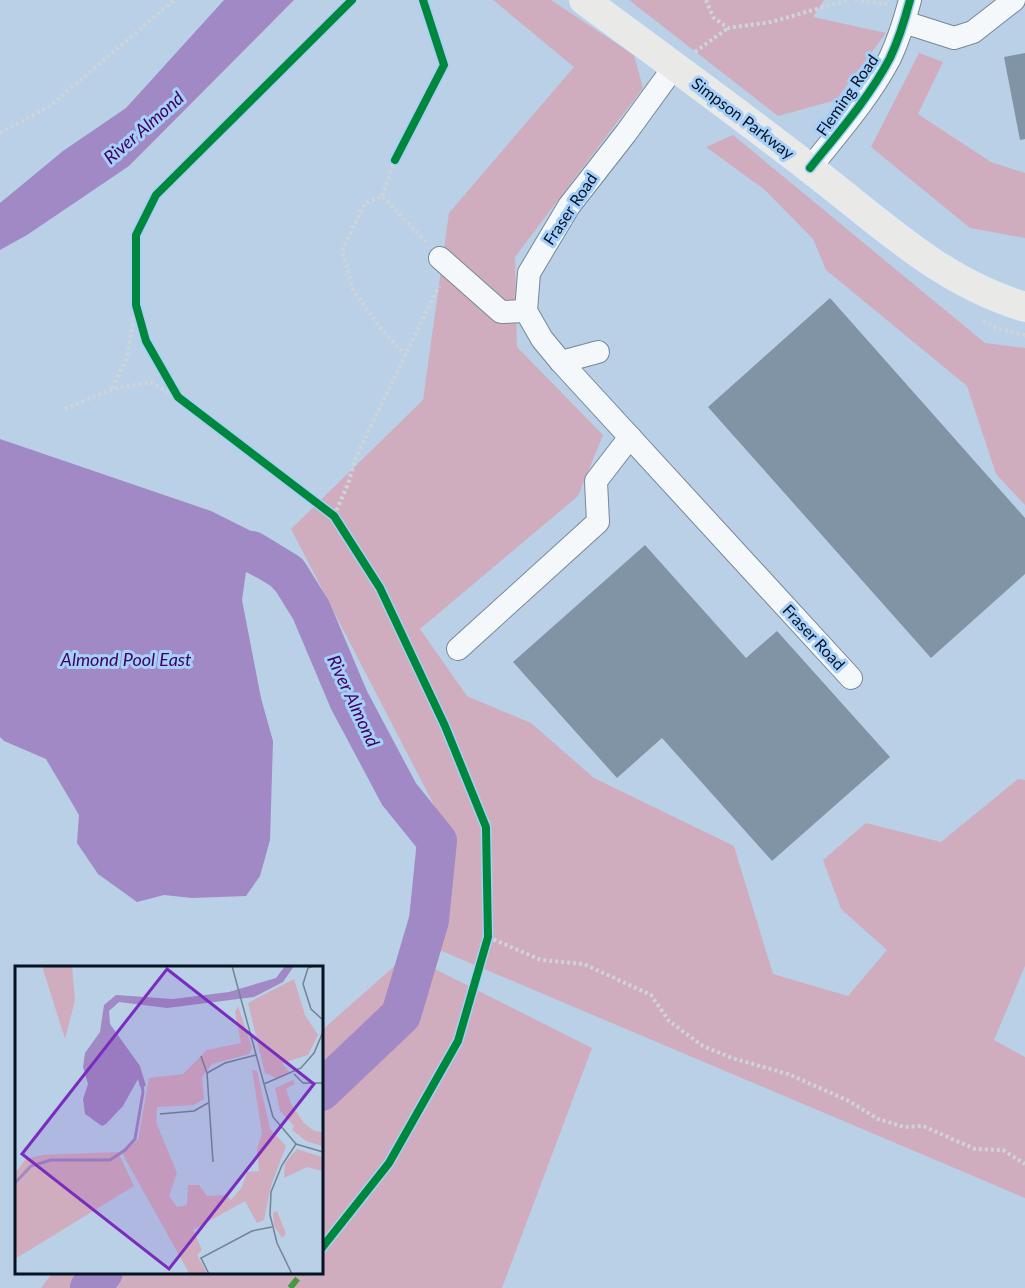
<svg xmlns="http://www.w3.org/2000/svg" width="1025" height="1288" font-family="Lato,sans-serif">
<style>
.green{fill:#d0adbe}
.water{fill:#a089c4}
.lines{fill:none;stroke-linecap:round;stroke-linejoin:round}
.river{stroke:#a089c4;stroke-width:40}
.building{fill:#8194a5}
.minor-casing{stroke:#768798;stroke-width:24}
.major-casing{stroke:#e0eaf4;stroke-width:30}
.path{stroke:#cdd4db;stroke-width:4;stroke-dasharray:3 3;stroke-linecap:butt}
.minor{stroke:#f4f8fb;stroke-width:22}
.major{stroke:#e9e9e8;stroke-width:28}
.quiet{stroke:#479840;stroke-width:6;stroke-dasharray:12 6;stroke-linecap:butt}
.cycleway-casing{stroke:#a6cffa;stroke-width:11}
.cycleway{stroke:#00873e;stroke-width:8}
.labels{text-anchor:middle;stroke-width:6;stroke-linejoin:round;paint-order:stroke}
.street-label{font-size:16px;fill:#051322;stroke:#a6cffa}
.water-label{font-size:18px;font-style:italic;fill:#410061;stroke:#a6cffa}
.inset-river{fill:none;stroke:#a089c4;stroke-width:3}
.inset-road{fill:none;stroke:#718498;stroke-width:1.5}
.view{fill:#7b2cbf;fill-opacity:0.15;stroke:#7b2cbf;stroke-width:3}
.inset-edge{fill:none;stroke:#051322;stroke-width:3}
</style>
<rect width="100%" height="100%" fill="#b9d0e7"/>
<!-- green -->
<g class="green">
<polygon points="493,0 551,0 634,55 643,88 515,257 517,347 603,435 578,496 420,629 467,696 531,723 594,778 734,846 773,974 848,996 887,950 841,909 823,860 866,823 941,842 1018,779 1025,780 1025,966 994,1040 1025,1057 1025,1198 430,946 450,836 291,529 423,400 449,213 574,67"/>
<polygon points="629,0 824,0 813,17 886,33 836,100 778,116"/>
<polygon points="919,53 943,62 918,114 991,162 1025,173 1025,238 970,228 871,147"/>
<polygon points="733,135 985,343 1025,348 1025,505 996,474 967,386 826,270 813,239 765,190 706,147"/>
<polygon points="407,955 592,1048 502,1288 41,1288 53,1272 321,1272 321,1031"/>
</g>
<!-- water -->
<g class="water">
<polygon points="224,0 294,0 129,166 27,235 0,250 0,203 63,151 126,108"/>
<polygon points="0,439 211,511 277,544 303,573 284,600 268,583 246,572 242,600 261,698 273,741 270,840 260,876 246,896 192,898 164,895 137,902 98,874 77,843 79,815 46,759 4,741 0,737"/>
</g>
<g class="lines">
<!-- river -->
<g class="river">
<polyline points="252,551 288,573 311,610 349,700 399,794 437,841 429,920 401,1015 321,1091"/>
<polyline points="90,1288 103,1272"/>
</g>
</g>
<!-- building -->
<g class="building">
<polygon points="1025,53 1025,139 1020,140 1004,57"/>
<polygon points="830,298 1025,518 1025,574 931,658 708,407"/>
<polygon points="645,545 746,658 777,631 890,757 772,861 662,738 617,778 513,662"/>
</g>
<g class="lines">
<defs>
<g id="minor">
<polyline points="904,22 954,38 973,32 1014,0"/>
<polyline points="674,67 626,133 569,206 529,273 526,311 542,339 561,362 851,678"/>
<path d="M 810,168 C 838,133 869,98 890,58 C 899,39 905,19 910,0"/>
<polyline points="440,258 501,312 526,311"/>
<polyline points="561,362 598,352"/>
<polyline points="458,649 598,522 596,481 630,437"/>
</g>
<path id="major" d="M 584,0 C 659,55 734,110 808,167 C 878,220 938,281 1025,307"/>
</defs>
<!-- minor casing -->
<use href="#minor" class="minor-casing"/>
<!-- major casing -->
<use href="#major" class="major-casing"/>
<!-- path -->
<g class="path">
<polyline points="706,0 713,17 728,28 771,22 848,0"/>
<polyline points="855,0 887,4"/>
<polyline points="695,52 728,28"/>
<polyline points="0,133 50,106 174,0"/>
<polyline points="382,196 395,160 444,65 423,0"/>
<polyline points="137,309 146,341 178,397"/>
<polyline points="983,321 999,329 1025,335"/>
<polyline points="406,356 378,325 353,290 342,250 365,203 382,196 426,242"/>
<polyline points="112,388 127,358 136,305 136,235 156,195 352,0"/>
<polyline points="65,409 112,389 150,382 178,397 334,516 348,484 356,457 439,286"/>
<polyline points="488,937 541,960 584,964 651,995 669,1021 703,1046 732,1058 788,1074 849,1101 878,1119 904,1127 923,1126 975,1149 1003,1150 1025,1164"/>
</g>
<!-- minor -->
<use href="#minor" class="minor"/>
<!-- major -->
<use href="#major" class="major"/>
<!-- quiet -->
<polyline class="quiet" points="290,1288 303,1272"/>
<defs>
<g id="cycleway">
<polyline points="395,160 444,65 423,0"/>
<path d="M 810,168 C 838,133 869,98 890,58 C 899,39 905,19 910,0"/>
<polyline points="321,1249 389,1163 458,1041 488,937 486,827 445,726 380,588 334,516 178,397 146,341 136,305 136,235 156,195 352,0"/>
</g>
</defs>
<!-- cycleway casing -->
<use href="#cycleway" class="cycleway-casing"/>
<!-- cycleway -->
<use href="#cycleway" class="cycleway"/>
</g>
<g class="labels">
<!-- street labels -->
<g class="street-label">
<text transform="translate(847 95) rotate(-55)" y="6">Fleming Road</text>
<text transform="translate(743 118) rotate(37)" y="6">Simpson Parkway</text>
<text transform="translate(570 209) rotate(-56)" y="6">Fraser Road</text>
<text transform="translate(814 637) rotate(47)" y="6">Fraser Road</text>
</g>
<!-- water labels -->
<g class="water-label">
<text transform="translate(144 128) rotate(-41)" y="6">River Almond</text>
<text x="126" y="666">Almond Pool East</text>
<text transform="translate(353 701) rotate(65)" y="6">River Almond</text>
</g>
</g>
<!-- overview -->
<g transform="translate(15 966)">
<rect width="308" height="308" fill="#b9d0e7"/>
<path d="M 27,0 L 57,0 L 60,34 L 50,73 ZM 279,13 L 290,49 L 303,69 L 293,89 L 267,97 L 275,107 L 261,112 L 250,107 L 233,37 ZM 223,40 L 237,82 L 234,88 L 197,98 L 187,111 L 189,133 L 179,139 L 142,141 L 141,156 L 162,207 L 154,230 L 162,241 L 172,239 L 173,219 L 184,219 L 192,230 L 211,229 L 216,234 L 227,221 L 232,206 L 244,205 L 242,183 L 247,167 L 237,104 L 242,105 L 255,163 L 271,180 L 256,220 L 249,254 L 242,257 L 230,235 L 178,264 L 187,284 L 182,289 L 192,307 L 174,307 L 107,187 L 123,174 L 134,112 L 168,108 L 192,84 L 226,77 L 220,46 ZM 278,114 L 280,118 L 271,123 L 276,138 L 288,156 L 299,165 L 307,166 L 307,180 L 291,175 L 277,164 L 279,160 L 265,145 L 260,122 ZM 282,183 L 307,191 L 307,205 L 292,201 L 269,212 L 270,197 ZM 103,186 L 119,220 L 0,293 L 0,207 L 11,193 L 27,189 ZM 262,245 L 271,268 L 267,272 L 259,260 L 258,247 Z" fill="#d0adbe"/>
<path d="M 270,0 L 279,0 L 268,16 L 239,31 L 152,42 L 104,36 L 94,45 L 95,58 L 125,100 L 131,120 L 125,121 L 123,113 L 108,140 L 91,158 L 87,160 L 70,148 L 68,133 L 73,118 L 68,101 L 70,87 L 85,66 L 89,39 L 101,29 L 158,33 L 214,26 L 261,12 Z" fill="#a089c4"/>
<path class="inset-river" d="M 0,217 L 16,200 L 36,194 L 95,194 L 110,184 L 120,173 L 128,126 L 126,111"/>
<path class="inset-road" d="M 217,0 L 258,151 L 281,178 L 308,186M 299,0 L 293,2 L 288,18 L 296,43 L 308,54M 186,90 L 192,107M 279,108 L 288,117 L 308,117M 249,118 L 286,102 L 299,87 L 308,66M 145,148 L 179,145 L 193,137M 198,196 L 192,107 L 210,97 L 241,89M 194,308 L 186,292 L 237,265 L 257,261M 277,308 L 262,277 L 255,249 L 256,226 L 267,199 L 281,178"/>
<path class="view" d="M 152,3 L 299,118 L 154,303 L 7,188 Z"/>
<rect width="308" height="308" class="inset-edge"/>
</g>
</svg>
